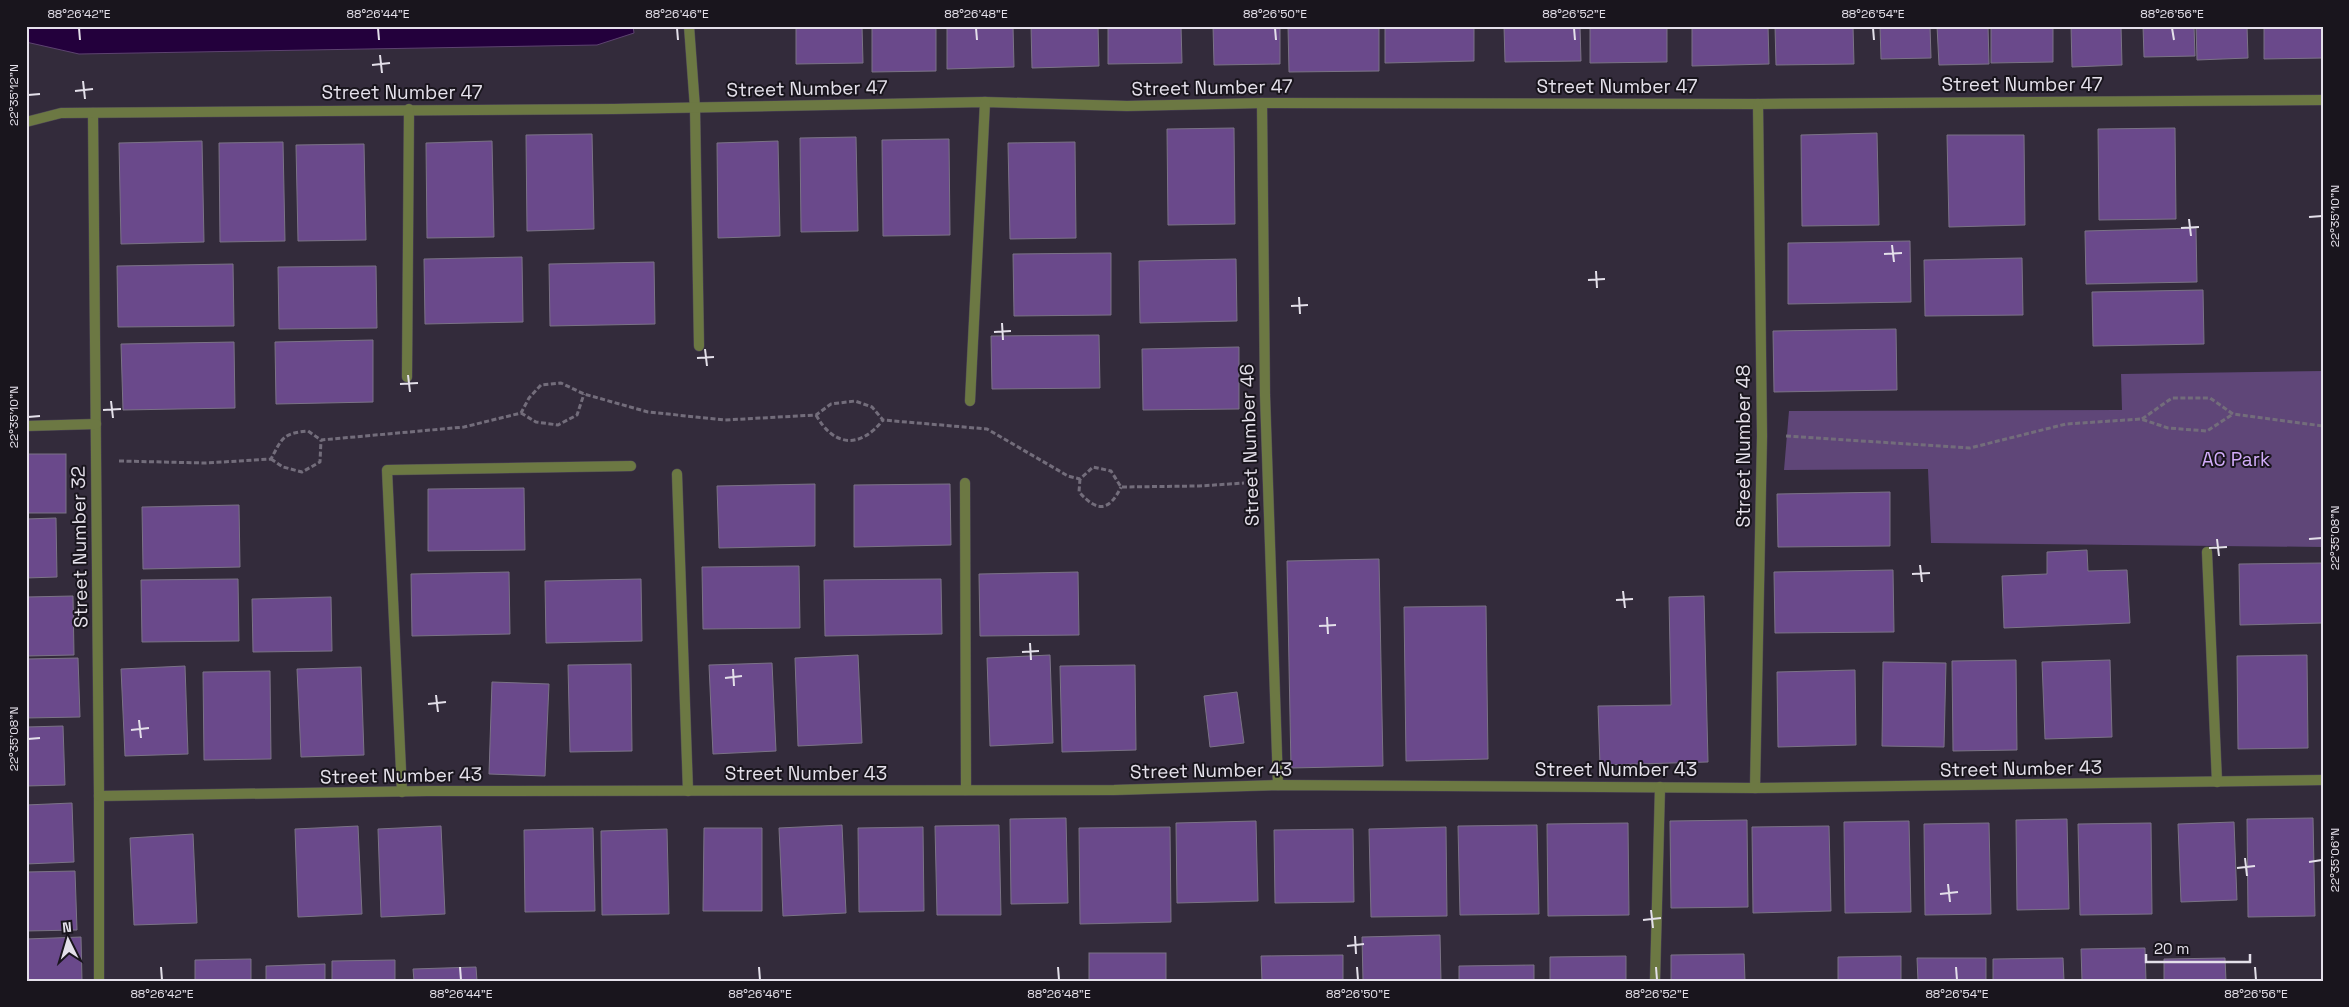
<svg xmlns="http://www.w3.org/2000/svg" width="2349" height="1007" font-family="'Space Grotesk',sans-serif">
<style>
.green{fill:#5f4678}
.water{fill:#23003c;stroke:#5d4370}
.building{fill:#6a498b;stroke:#7b7386}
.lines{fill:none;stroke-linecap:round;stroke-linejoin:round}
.lane-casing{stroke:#4f4857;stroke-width:11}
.street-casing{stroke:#4f4857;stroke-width:11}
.path{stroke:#736d7b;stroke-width:3;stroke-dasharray:5 2.5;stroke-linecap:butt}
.lane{stroke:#6c7843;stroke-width:10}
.street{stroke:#6c7843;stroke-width:10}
.ticks{fill:none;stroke:#e4e0ea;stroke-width:2}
.labels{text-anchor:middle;stroke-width:4;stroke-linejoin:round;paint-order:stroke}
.street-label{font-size:19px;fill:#e4e0ea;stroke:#19151d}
.park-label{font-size:19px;fill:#d2adf9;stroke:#19151d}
.neatline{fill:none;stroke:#e4e0ea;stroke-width:2}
.ticks-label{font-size:12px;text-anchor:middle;fill:#e4e0ea}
</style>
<rect width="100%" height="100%" fill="#332b3b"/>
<!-- green -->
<polygon class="green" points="2323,371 2323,547 1931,543 1928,469 1784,470 1789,411 2122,410 2121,374"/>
<!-- water -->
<polygon class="water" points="26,26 633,26 634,33 597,45 79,54 26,42"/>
<!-- building -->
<g class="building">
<polygon points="796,26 862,26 863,63 796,64"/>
<polygon points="872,26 936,26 936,71 872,72"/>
<polygon points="947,26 1013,26 1014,67 947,69"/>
<polygon points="1031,26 1098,26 1099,66 1032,68"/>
<polygon points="1108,26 1181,26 1182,63 1108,64"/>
<polygon points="1213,26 1280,26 1280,64 1214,65"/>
<polygon points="1288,26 1379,26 1379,71 1289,72"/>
<polygon points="1385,26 1474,26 1474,61 1385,63"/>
<polygon points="1504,26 1580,26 1581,61 1505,62"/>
<polygon points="1590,26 1667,26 1667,62 1590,63"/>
<polygon points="1692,26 1768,26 1769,64 1692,66"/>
<polygon points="1775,26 1853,26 1854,64 1776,65"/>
<polygon points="1880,26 1930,26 1931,58 1881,59"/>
<polygon points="1937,26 1988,26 1989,64 1939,65"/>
<polygon points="1991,26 2053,26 2053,62 1991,63"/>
<polygon points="2071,26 2121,26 2122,65 2072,67"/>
<polygon points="2143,26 2194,26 2195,56 2144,57"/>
<polygon points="2196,26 2247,26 2248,58 2197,60"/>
<polygon points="2264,26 2323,26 2323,58 2264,59"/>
<polygon points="1234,128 1235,224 1168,225 1167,129"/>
<polygon points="2175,128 2176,219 2099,220 2098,129"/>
<polygon points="1877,133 1879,225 1802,226 1801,135"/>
<polygon points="592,134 594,229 527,231 526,135"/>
<polygon points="1947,135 2024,135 2025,225 1949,227"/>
<polygon points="856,137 858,231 801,232 800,138"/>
<polygon points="949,139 950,235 883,236 882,140"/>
<polygon points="202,141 204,242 121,244 119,143"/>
<polygon points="492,141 494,237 427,238 426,143"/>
<polygon points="778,141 780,236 718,238 717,143"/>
<polygon points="283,142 285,241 220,242 219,143"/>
<polygon points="1075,142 1076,238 1010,239 1008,143"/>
<polygon points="364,144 366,240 298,241 296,145"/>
<polygon points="2196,228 2197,282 2086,284 2085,231"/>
<polygon points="1910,241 1911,302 1788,304 1788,243"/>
<polygon points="1111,253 1111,315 1014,316 1013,254"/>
<polygon points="522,257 523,322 425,324 424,259"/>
<polygon points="2022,258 2023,315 1925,316 1924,260"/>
<polygon points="1236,259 1237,321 1140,323 1139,261"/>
<polygon points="654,262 655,324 550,326 549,264"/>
<polygon points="233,264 234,326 118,327 117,266"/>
<polygon points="376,266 377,328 279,329 278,267"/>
<polygon points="2203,290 2204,344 2093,346 2092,292"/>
<polygon points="1896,329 1897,390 1774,392 1773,331"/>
<polygon points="1099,335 1100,388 992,389 991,336"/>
<polygon points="373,340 373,402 276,404 275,342"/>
<polygon points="234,342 235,408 123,410 121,344"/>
<polygon points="1239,347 1239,409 1143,410 1142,349"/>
<rect x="26" y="454" width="40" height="59"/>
<polygon points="815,484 815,546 719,548 717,486"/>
<polygon points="950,484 951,545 854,547 854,485"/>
<polygon points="524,488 525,550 428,551 428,489"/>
<polygon points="1890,492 1890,546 1778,547 1777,494"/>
<polygon points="239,505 240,567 143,569 142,507"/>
<polygon points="56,518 57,577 26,578 26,519"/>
<polygon points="2087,550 2088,571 2127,570 2130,623 2004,628 2002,576 2047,574 2047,552"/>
<polygon points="1379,559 1383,766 1291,768 1287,561"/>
<polygon points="2323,563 2323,623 2240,625 2239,564"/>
<polygon points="799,566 800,628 703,629 702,567"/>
<polygon points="1893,570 1894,632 1775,633 1774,572"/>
<polygon points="509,572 510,634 412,636 411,574"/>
<polygon points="1078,572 1079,635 980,636 979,574"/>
<polygon points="238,579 239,641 142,642 141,580"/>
<polygon points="641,579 642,641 546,643 545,581"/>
<polygon points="941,579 942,634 825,636 824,580"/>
<polygon points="73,596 74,655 26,656 26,597"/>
<polygon points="1704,596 1708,762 1600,765 1598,706 1671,705 1669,597"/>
<polygon points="331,597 332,651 253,652 252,599"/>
<polygon points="1486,606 1488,759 1406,761 1404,607"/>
<polygon points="858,655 862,743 798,746 795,658"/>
<polygon points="1050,655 1053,743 990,746 987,658"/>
<polygon points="2307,655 2308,748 2238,749 2237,656"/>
<polygon points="78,658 80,717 26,718 26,659"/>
<polygon points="2016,660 2017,750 1953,751 1952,661"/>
<polygon points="2110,660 2112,737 2045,739 2042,662"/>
<polygon points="1883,662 1946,663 1944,747 1882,746"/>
<polygon points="772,663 776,751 713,754 709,665"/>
<polygon points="631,664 632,751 570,752 568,665"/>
<polygon points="1135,665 1136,750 1062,752 1060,666"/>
<polygon points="185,666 188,754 125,756 121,669"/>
<polygon points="361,667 364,755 301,757 297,669"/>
<polygon points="1855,670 1856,745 1778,747 1777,672"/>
<polygon points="270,671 271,759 204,760 203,672"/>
<polygon points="492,682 549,684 545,776 489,774"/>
<polygon points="1237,692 1244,743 1210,747 1204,696"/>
<polygon points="63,726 65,785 26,786 26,727"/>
<polygon points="72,803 74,862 26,864 26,805"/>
<polygon points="1066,818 1068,903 1011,904 1010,819"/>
<polygon points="2313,818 2315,916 2248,917 2247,819"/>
<polygon points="2067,819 2069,909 2017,910 2016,820"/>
<polygon points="1747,820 1748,907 1671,908 1670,821"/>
<polygon points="1256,821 1258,901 1177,903 1176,823"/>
<polygon points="1909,821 1911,912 1845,913 1844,822"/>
<polygon points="2234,822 2237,900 2181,902 2178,824"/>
<polygon points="1628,823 1629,915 1548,916 1547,824"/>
<polygon points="1989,823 1991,914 1925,915 1924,824"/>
<polygon points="2151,823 2152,914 2080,915 2078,824"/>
<polygon points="842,825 846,913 783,916 779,828"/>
<polygon points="999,825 1001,915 937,915 935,826"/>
<polygon points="1537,825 1539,914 1460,915 1458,826"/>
<polygon points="358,826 362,914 298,917 295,829"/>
<polygon points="441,826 445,914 381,917 378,829"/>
<polygon points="1829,826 1831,911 1753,913 1752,827"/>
<polygon points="923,827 924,911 859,912 858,828"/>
<polygon points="1170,827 1171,922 1080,924 1079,828"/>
<polygon points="1446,827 1447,916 1371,917 1369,829"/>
<polygon points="593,828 595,911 525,912 524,830"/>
<polygon points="704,828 762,828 762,911 703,911"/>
<polygon points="667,829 669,914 602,915 601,831"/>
<polygon points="1353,829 1354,902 1275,903 1274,830"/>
<polygon points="193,834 197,923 134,925 130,838"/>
<polygon points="75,871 77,930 26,931 26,872"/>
<polygon points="1440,935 1441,981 1363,981 1362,937"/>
<polygon points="81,937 82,981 26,981 26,939"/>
<polygon points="2145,948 2146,981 2082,981 2081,949"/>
<rect x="1089" y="953" width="77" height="28"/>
<polygon points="1744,954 1745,981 1671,981 1671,955"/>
<polygon points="1343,955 1343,981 1262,981 1261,956"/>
<polygon points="1626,956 1626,981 1550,981 1550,957"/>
<polygon points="1901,956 1901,981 1838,981 1838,957"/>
<polygon points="1917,958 1986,958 1986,981 1918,981"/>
<polygon points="2063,958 2064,981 1993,981 1993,959"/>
<polygon points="2225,958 2226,981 2164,981 2164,959"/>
<polygon points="251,959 251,981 195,981 195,960"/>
<polygon points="395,960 395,981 332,981 332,961"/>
<polygon points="325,964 325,981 266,981 266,966"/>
<polygon points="1534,965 1534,981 1459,981 1459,966"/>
<polygon points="476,967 477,981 414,981 413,969"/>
</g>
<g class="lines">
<defs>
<polyline id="lane" points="689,26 695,108"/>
<g id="street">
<polyline points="1262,103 1265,395 1278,785"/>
<polyline points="695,108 699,346"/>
<polyline points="93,113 99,796 99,981"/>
<polyline points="26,122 61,113 614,109 985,102 1127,106 1262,103 1758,104 2323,100"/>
<polyline points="407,377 409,109"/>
<polyline points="970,401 985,102"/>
<polyline points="26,426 96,424"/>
<polyline points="677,474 688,791"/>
<polyline points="965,483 966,790"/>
<polyline points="2207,552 2217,782"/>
<polyline points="1755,788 1762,436 1758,104"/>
<polyline points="402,792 387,470 631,466"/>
<polyline points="99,796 427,791 1114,790 1278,785 1755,788 2323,780"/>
<polyline points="1655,981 1660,787"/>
</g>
</defs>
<!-- lane casing -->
<use href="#lane" class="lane-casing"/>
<!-- street casing -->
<use href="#street" class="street-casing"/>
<!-- path -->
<g class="path">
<polyline points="521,413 536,422 558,425 577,415 584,394"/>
<path d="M 816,415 C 834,447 860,449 883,420"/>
<polyline points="2142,419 2172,398 2210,398 2233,414 2323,426"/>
<polyline points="1786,436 1970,448 2066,424 2141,419 2168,428 2207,431 2233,414"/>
<polyline points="271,459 283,467 302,472 320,462 321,440"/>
<path d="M 119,461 L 206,463 L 271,459 C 282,438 283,433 308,431 L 321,440 L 464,427 L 521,413 L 529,398 L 541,385 L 561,383 L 584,394 L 648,412 L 725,420 L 816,415 L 831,404 L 855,401 L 872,407 L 883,420 L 987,429 L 1068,476 L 1080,479 L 1093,467 L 1111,471 L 1121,487 L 1199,486 L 1244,483"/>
<path d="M 1080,479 L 1079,492 C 1097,512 1109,512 1121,487"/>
</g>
<!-- lane -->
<use href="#lane" class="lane"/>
<!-- street -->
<use href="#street" class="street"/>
</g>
<!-- ticks -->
<path class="ticks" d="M 79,28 L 80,40M 378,28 L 379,40M 677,28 L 678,40M 976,28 L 977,40M 1275,28 L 1276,40M 1574,28 L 1575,40M 1873,28 L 1874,40M 2172,28 L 2174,40M 380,55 L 382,73M 372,65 L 390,63M 83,81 L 85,99M 75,91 L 93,89M 28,95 L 40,94M 2309,217 L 2322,216M 2189,219 L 2191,236M 2181,228 L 2199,227M 1892,245 L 1894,262M 1884,254 L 1902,253M 1596,271 L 1597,288M 1588,280 L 1605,279M 1299,297 L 1300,314M 1291,306 L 1308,305M 1002,323 L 1003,340M 994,332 L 1011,331M 705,349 L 707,366M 697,358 L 714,357M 408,375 L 410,392M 400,384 L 418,383M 111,401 L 113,418M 103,410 L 121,409M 28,417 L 40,416M 2217,539 L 2219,556M 2309,539 L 2322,538M 2209,548 L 2227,547M 1920,565 L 1922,582M 1912,574 L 1930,573M 1623,591 L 1625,608M 1616,600 L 1633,599M 1327,617 L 1328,634M 1319,626 L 1336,625M 1030,643 L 1031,660M 1022,652 L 1039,651M 733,669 L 734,686M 725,678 L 742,676M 436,695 L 438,712M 428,704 L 446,702M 139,720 L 141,738M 131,730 L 149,728M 28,739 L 40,738M 2245,858 L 2247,876M 2309,862 L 2322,860M 2237,868 L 2255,866M 1948,884 L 1950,902M 1940,894 L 1958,892M 1651,910 L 1653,928M 1643,920 L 1661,918M 1355,936 L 1356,954M 1347,946 L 1364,944M 161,967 L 162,980M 460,967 L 461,980M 759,967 L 760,980M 1058,967 L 1059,980M 1357,967 L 1358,980M 1656,967 L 1657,980M 1956,967 L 1957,980M 2255,967 L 2256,980"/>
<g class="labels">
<!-- street labels -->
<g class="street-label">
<text x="2022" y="91">Street Number 47</text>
<text x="1617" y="93">Street Number 47</text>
<text transform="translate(1212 87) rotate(-1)" y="7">Street Number 47</text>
<text transform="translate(807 88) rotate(-1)" y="7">Street Number 47</text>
<text x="402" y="99">Street Number 47</text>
<text transform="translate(1249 445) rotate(-92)" y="7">Street Number 46</text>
<text transform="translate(1743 446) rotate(-90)" y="7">Street Number 48</text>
<text transform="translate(79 547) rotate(-91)" y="7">Street Number 32</text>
<text transform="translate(2021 768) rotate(-1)" y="7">Street Number 43</text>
<text x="1616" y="776">Street Number 43</text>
<text transform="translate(1211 770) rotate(-1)" y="7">Street Number 43</text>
<text x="806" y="780">Street Number 43</text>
<text transform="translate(401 775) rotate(-1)" y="7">Street Number 43</text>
</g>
<!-- park labels -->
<g class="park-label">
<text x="2236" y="466">AC Park</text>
</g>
</g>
<!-- border -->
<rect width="2349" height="1007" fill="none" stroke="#19151d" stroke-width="55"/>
<!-- north arrow -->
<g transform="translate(68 940) rotate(355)" stroke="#19151d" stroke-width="4" paint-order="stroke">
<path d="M0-4L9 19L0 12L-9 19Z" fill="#e4e0ea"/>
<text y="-8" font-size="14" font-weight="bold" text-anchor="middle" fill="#e4e0ea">N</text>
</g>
<!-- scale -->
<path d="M2146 954v8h104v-8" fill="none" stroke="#e4e0ea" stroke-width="2.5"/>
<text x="2154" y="954" font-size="15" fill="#e4e0ea" stroke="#19151d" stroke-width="4" paint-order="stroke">20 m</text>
<rect x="28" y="28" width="2294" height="952" class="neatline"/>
<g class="ticks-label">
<text x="79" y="18">88°26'42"E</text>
<text x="378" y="18">88°26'44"E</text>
<text x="677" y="18">88°26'46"E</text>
<text x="976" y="18">88°26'48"E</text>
<text x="1275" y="18">88°26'50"E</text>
<text x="1574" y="18">88°26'52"E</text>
<text x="1873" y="18">88°26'54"E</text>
<text x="2172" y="18">88°26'56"E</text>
<text transform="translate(14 95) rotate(-90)" y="4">22°35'12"N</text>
<text transform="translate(2335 216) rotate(-90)" y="4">22°35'10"N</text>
<text transform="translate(14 417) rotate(-90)" y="4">22°35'10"N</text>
<text transform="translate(2335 538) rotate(-90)" y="4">22°35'08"N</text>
<text transform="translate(14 739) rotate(-90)" y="4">22°35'08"N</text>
<text transform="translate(2335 860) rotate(-90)" y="4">22°35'06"N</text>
<text x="162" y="998">88°26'42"E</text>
<text x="461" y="998">88°26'44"E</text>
<text x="760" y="998">88°26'46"E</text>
<text x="1059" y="998">88°26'48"E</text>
<text x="1358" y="998">88°26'50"E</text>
<text x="1657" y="998">88°26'52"E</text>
<text x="1957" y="998">88°26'54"E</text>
<text x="2256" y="998">88°26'56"E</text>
</g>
</svg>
